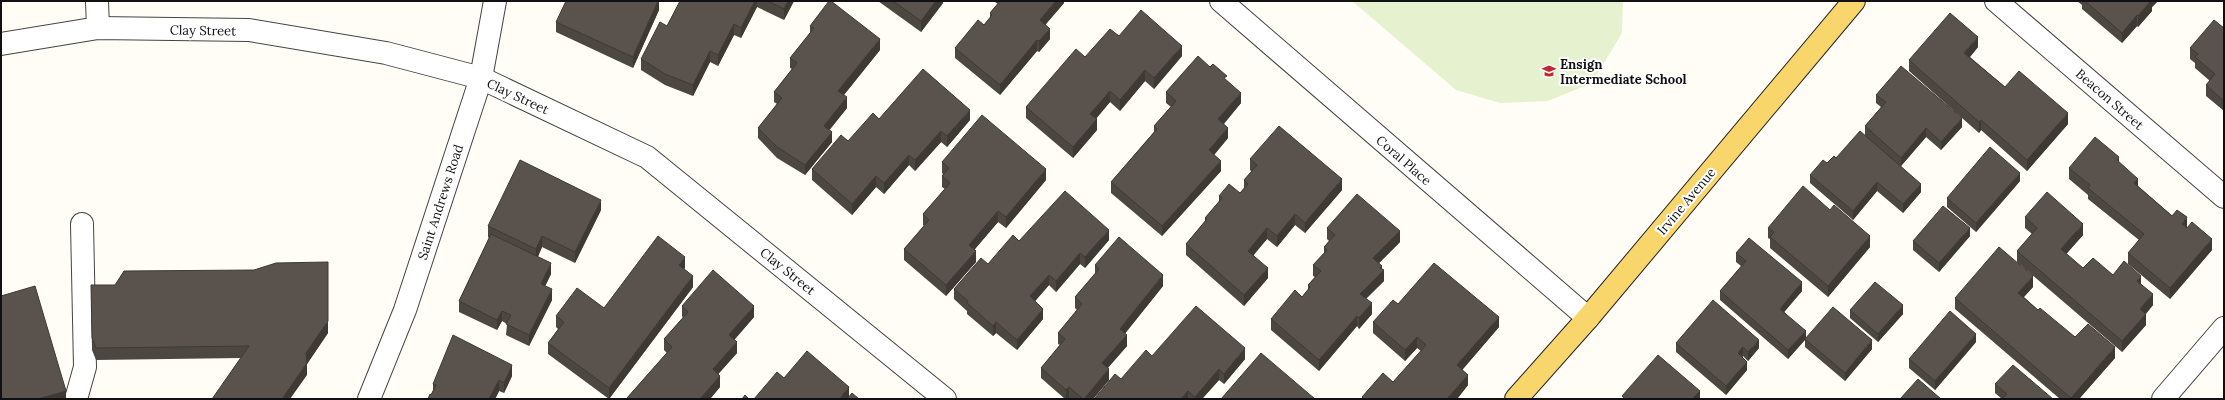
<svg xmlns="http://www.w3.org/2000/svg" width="2225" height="400" font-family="Lora,serif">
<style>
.pitch{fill:#e6f2cf}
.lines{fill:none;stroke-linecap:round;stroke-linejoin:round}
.minor-casing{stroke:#444;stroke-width:24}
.major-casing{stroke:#222;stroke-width:24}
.minor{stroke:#fff;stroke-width:22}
.major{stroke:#f9d66b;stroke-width:22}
.wall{fill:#4d4742}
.shaded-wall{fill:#3f3936}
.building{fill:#5a524d;stroke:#3f3936}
.labels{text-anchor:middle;stroke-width:4;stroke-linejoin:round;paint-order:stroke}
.street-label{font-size:13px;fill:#111;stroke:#fff}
.poi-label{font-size:13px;font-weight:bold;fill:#111;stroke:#fff;text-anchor:start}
</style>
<rect width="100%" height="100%" fill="#fffdf5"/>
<!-- pitch -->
<polygon class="pitch" points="1352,1 1623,1 1622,33 1592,83 1548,101 1500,103 1456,90"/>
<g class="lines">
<defs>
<g id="minor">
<polyline points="97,1 98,28"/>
<polyline points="1221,1 1588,318"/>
<polyline points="1996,1 2224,197"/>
<polyline points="1,44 98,28 249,30 386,53 481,78 647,157 945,399"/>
<polyline points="76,399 85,367 82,224"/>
<polyline points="369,399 405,310 481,78 495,1"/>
<polyline points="2163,399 2224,328"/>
</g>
<polyline id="major" points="1516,399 1588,318 1854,1"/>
</defs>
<!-- minor casing -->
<use href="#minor" class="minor-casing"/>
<!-- major casing -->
<use href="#major" class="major-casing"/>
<!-- minor -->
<use href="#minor" class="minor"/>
<!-- major -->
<use href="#major" class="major"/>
</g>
<!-- wall -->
<g class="wall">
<polygon points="659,1 659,10 633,68 556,32 556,22"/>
<polygon points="680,1 794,1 784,20 757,7 741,38 734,35 718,66 710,62 693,96 665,85 641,70 641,59 667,26"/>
<polygon points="878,1 943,1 943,3 921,32"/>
<polygon points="995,1 1064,1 1064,3 1045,25 1050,39 1039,52 1037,51 1000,95 955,58 955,48 984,25 990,18 990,13 998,4 995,2"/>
<polygon points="2077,1 2158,1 2152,7 2152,11 2138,27 2137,26 2122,43 2082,9 2082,5"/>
<polygon points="810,26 880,50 844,95 847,108 829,130 832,142 805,175 777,158 758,138 758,128 777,104 774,102 774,92 792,69 790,68 790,58 810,33"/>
<polygon points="2224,28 2224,111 2206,96 2206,85 2210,81 2195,68 2195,63 2190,59 2190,48"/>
<polygon points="1119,36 1182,56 1154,89 1145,81 1120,111 1110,102 1096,119 1097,130 1073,158 1026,118 1026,107 1085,57"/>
<polygon points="1978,47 1970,57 2005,87 2068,124 2027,171 1981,130 1979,133 1909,71 1909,60"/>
<polygon points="1227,81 1241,103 1224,124 1228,138 1214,155 1221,171 1162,236 1111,193 1111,182 1154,132 1154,126 1171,107 1166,103 1166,92"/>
<polygon points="1876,95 1962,127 1941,150 1926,137 1901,166 1921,192 1903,213 1877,191 1853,220 1810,183 1810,175 1836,158 1865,135 1865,126 1881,107 1876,103"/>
<polygon points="879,119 970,120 947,147 941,142 915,171 909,165 884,194 876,187 852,215 812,180 812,169"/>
<polygon points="1250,159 1342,190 1305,233 1295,225 1277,247 1267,239 1253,255 1268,278 1244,306 1186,255 1186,244 1205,221 1205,218 1219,202 1219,196 1240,193 1244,188 1244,180 1252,172 1250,170"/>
<polygon points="942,162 1046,180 1006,228 998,222 974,250 976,262 946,296 904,260 904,249 924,226 923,225 923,214 945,189 942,187 942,176 943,174 942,173"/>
<polygon points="2119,163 2138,186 2212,250 2170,299 2128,264 2128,253 2139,240 2088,199 2088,195 2069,179 2069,168"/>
<polygon points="2020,181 1976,232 1947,207 1947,198"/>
<polygon points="601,210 575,263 542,247 538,257 551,274 545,286 552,300 529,346 506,335 507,324 502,321 497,330 459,312 459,301 489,238 488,237 488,226"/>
<polygon points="2025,217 2083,235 2066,254 2083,268 2113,275 2141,284 2153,305 2146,314 2146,325 2122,352 2017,262 2017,251 2032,234 2025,228"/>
<polygon points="1327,228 1400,242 1379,263 1382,269 1384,281 1366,299 1372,314 1359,329 1357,326 1319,371 1271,330 1271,319 1302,297 1308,290 1308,285 1315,277 1313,276 1313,265 1324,253 1324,247 1329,241 1327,239"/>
<polygon points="1768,228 1870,247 1828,297 1770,248 1770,239 1768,238"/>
<polygon points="1970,236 1939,272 1913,250 1913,241"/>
<polygon points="1109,240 1085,268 1080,264 1056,292 1049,285 1035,301 1043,319 1017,350 996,333 993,336 967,314 967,311 954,299 954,289 1019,241"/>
<polygon points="1736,253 1802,291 1784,312 1806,339 1872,349 1845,381 1805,347 1805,339 1788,359 1720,300 1720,291 1741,266 1736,262"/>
<polygon points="1095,265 1163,286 1125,333 1127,346 1108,368 1109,380 1093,399 1070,399 1069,398 1068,399 1065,399 1041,378 1041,368 1060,345 1058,344 1058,333 1077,310 1075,308 1075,297 1095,274"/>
<polygon points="685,268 684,269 693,287 609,399 548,354 548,343 558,329 556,327 556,316 604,308"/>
<polygon points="91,285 328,333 307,364 307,375 241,358 96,360 92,350"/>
<polygon points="2033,287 2024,297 2038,310 2075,337 2115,358 2079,399 2060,399 1955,309 1955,298"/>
<polygon points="1398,304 1499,327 1462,370 1468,385 1457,399 1362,399 1362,397 1393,382 1421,351 1417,348 1405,361 1373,333 1373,322"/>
<polygon points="682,306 754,317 734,340 737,353 718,374 720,387 710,399 627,399 627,398 667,353 664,350 664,339 683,318 682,316"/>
<polygon points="1850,310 1903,314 1878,342 1850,318"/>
<polygon points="1976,342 1935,390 1909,368 1909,359"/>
<polygon points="1676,343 1759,348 1748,361 1743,356 1742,357 1747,370 1726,395 1676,352"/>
<polygon points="1152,356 1245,359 1224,384 1219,380 1202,399 1094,399"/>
<polygon points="512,376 504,393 499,391 495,399 428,399 431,395 433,391 433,384"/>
<polygon points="1995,384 2053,399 2002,399 1995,393"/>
</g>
<!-- shaded-wall -->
<g class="shaded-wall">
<polygon points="658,1 659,1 659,10 633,68 633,57"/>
<polygon points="755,1 757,1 757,7 741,38 741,28"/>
<polygon points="788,1 794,1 784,20 784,9"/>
<polygon points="936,1 943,1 943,3 921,32 921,21"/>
<polygon points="1056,1 1064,1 1064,3 1040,31 1040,20"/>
<polygon points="2150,1 2158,1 2152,7 2152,11 2138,27 2138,16"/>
<polygon points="2137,15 2137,26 2122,43 2122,33"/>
<polygon points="734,24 734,35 718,66 718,55"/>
<polygon points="1050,29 1050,39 1039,52 1039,41"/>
<polygon points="1978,37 1978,47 1964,64 1964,53"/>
<polygon points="880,39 880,50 838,102 838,91"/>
<polygon points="1037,40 1037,51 1000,95 1000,85"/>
<polygon points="1182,46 1182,56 1154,89 1154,78"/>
<polygon points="710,51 710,62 693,96 693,85"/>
<polygon points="1145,70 1145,81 1120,111 1120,100"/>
<polygon points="1110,91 1110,102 1090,125 1090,114"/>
<polygon points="1241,93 1241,103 1218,130 1218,119"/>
<polygon points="847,97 847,108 824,137 824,126"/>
<polygon points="970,110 970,120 947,147 947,136"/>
<polygon points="2068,113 2068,124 2027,171 2027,160"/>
<polygon points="1962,118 1962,127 1941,150 1941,142"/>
<polygon points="1097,119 1097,130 1073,158 1073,147"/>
<polygon points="1981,120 1981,130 1979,133 1979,122"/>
<polygon points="1228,128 1228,138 1209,161 1209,150"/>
<polygon points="1926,128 1926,137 1901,166 1901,158"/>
<polygon points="941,131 941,142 915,171 915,160"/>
<polygon points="832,132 832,142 805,175 805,165"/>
<polygon points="909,155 909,165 884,194 884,183"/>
<polygon points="2119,157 2119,168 2117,160"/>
<polygon points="1221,161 1221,171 1162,236 1162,226"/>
<polygon points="1046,169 1046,180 1006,228 1006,217"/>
<polygon points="2020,173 2020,181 1976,232 1976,223"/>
<polygon points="876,176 876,187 852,215 852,204"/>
<polygon points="1342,179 1342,190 1305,233 1305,223"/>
<polygon points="2138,179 2138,190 2134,183"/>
<polygon points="1877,182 1877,191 1853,220 1853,211"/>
<polygon points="1921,184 1921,192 1903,213 1903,204"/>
<polygon points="601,200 601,210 575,263 575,252"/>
<polygon points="998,211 998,222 969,256 969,245"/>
<polygon points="1295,214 1295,225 1277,247 1277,236"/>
<polygon points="2187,217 2187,228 2182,224"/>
<polygon points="2083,224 2083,235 2061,260 2061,249"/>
<polygon points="1267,228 1267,239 1248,262 1248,251"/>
<polygon points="1970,228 1970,236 1939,272 1939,263"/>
<polygon points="1109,230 1109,240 1085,268 1085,257"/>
<polygon points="1400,231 1400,242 1373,269 1373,258"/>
<polygon points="542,236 542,247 536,260 536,249"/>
<polygon points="1870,236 1870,247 1828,297 1828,286"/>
<polygon points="2212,239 2212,250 2170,299 2170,288"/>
<polygon points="976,251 976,262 946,296 946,285"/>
<polygon points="1080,253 1080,264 1056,292 1056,281"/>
<polygon points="685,257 685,268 679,276 679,265"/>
<polygon points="551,263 551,274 541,295 541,284"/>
<polygon points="1382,266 1382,272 1384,270 1384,281 1360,304 1360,294"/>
<polygon points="1268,268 1268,278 1244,306 1244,295"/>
<polygon points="1049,275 1049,285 1030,307 1030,296"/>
<polygon points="1163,275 1163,286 1120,340 1120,329"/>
<polygon points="693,276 693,287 609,399 609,388"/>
<polygon points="2033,276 2033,287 2018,303 2018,293"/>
<polygon points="2141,276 2141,287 2137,281"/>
<polygon points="1802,282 1802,291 1780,317 1780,309"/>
<polygon points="552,289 552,300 529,346 529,335"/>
<polygon points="2153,294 2153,305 2140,320 2140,309"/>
<polygon points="1372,303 1372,314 1359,329 1359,318"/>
<polygon points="1903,305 1903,314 1878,342 1878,334"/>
<polygon points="754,306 754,317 729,346 729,335"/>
<polygon points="1043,309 1043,319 1017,350 1017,340"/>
<polygon points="502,311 502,321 497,330 497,320"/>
<polygon points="2146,314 2146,325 2122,352 2122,341"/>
<polygon points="1357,316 1357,326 1319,371 1319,360"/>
<polygon points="1499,317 1499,327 1457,376 1457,365"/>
<polygon points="328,321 328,333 307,364 307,375 290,399 282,399 306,353"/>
<polygon points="996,322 996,333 993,336 993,326"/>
<polygon points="1806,331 1806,339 1788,359 1788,350"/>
<polygon points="1976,334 1976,342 1935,390 1935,381"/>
<polygon points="1127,335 1127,346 1102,374 1102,363"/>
<polygon points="1417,337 1417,348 1405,361 1405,350"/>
<polygon points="1759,340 1759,348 1748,361 1748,352"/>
<polygon points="1872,340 1872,349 1845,381 1845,373"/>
<polygon points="737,342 737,353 713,380 713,369"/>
<polygon points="1743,347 1743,356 1738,362 1738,353"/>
<polygon points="2115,347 2115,358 2079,399 2071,399 2071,398"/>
<polygon points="1245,348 1245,359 1224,384 1224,374"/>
<polygon points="1747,362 1747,370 1726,395 1726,386"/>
<polygon points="512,365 512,376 504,393 504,383"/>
<polygon points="1109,369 1109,380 1093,399 1084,399"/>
<polygon points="1219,369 1219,380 1202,399 1195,399 1195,397"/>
<polygon points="1468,375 1468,385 1457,399 1447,399"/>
<polygon points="720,376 720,387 710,399 700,399"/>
<polygon points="499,380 499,391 495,399 489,399"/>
<polygon points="849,387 849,398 848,399 839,399"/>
<polygon points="1069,387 1069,398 1068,399 1066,399 1066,390"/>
<polygon points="66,391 66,399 37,399"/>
<polygon points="1188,391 1188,399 1181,399"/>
<polygon points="1700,391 1700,399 1692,399"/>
</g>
<!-- building -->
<g class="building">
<polygon points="566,1 658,1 633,57 556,22"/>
<polygon points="680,1 755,1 741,28 734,24 718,55 710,51 693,85 665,74 641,59 660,22 667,26"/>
<polygon points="768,1 788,1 784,9"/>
<polygon points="829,1 831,1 880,39 838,91 847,97 824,126 832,132 805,165 777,147 758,128 782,98 774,92 797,63 790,58 814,28 810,26"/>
<polygon points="893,1 936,1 921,21"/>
<polygon points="1000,1 1056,1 1040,20 1050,29 1039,41 1037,40 1000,85 955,48 978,20 984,25 992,15 990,13"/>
<polygon points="2085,1 2151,1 2138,16 2137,15 2122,33"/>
<polygon points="1141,10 1182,46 1154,78 1145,70 1120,100 1110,91 1090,114 1097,119 1073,147 1026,107 1076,49 1085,57 1110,29 1119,36"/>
<polygon points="1950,13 1978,37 1964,53 2005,87 2019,71 2068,113 2027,160 1981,120 1979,122 1909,60"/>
<polygon points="2214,20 2224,28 2224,101 2206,85 2215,74 2195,57 2198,54 2190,48"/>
<polygon points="1198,56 1210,67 1213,64 1227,76 1224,78 1241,93 1218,119 1228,128 1209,150 1221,161 1162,226 1111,182 1157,129 1154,126 1176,101 1166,92"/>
<polygon points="1901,66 1962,118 1941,142 1926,128 1901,158 1865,126 1886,102 1876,95"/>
<polygon points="923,69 970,110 947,136 941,131 915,160 909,155 884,183 876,176 852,204 812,169 841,135 848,141 873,113 879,119"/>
<polygon points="982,115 1046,169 1006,217 998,211 969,245 976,251 946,285 904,249 929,220 923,214 950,183 942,176 949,168 942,162"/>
<polygon points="1279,126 1342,179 1305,223 1295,214 1277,236 1267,228 1248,251 1268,268 1244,295 1186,244 1207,219 1205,218 1222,198 1219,196 1229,184 1240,193 1248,184 1244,180 1257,165 1250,159"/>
<polygon points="1860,131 1921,184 1903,204 1877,182 1853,211 1810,175 1823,160 1827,163 1834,156 1836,158"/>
<polygon points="2095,137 2119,157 2117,160 2138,179 2134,183 2172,216 2177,210 2187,217 2182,224 2187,228 2192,222 2212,239 2170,288 2128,253 2144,234 2088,188 2090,185 2069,168"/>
<polygon points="1990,147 2020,173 1976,223 1947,198"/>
<polygon points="520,160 601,200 575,252 542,236 536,249 488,226"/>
<polygon points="1803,186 1830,210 1834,205 1870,236 1828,286 1770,237 1774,232 1768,228"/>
<polygon points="1065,191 1109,230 1085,257 1080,253 1056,281 1049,275 1030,296 1043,309 1017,340 996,322 993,326 967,303 968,301 954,289 981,258 988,264 1013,235 1019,241"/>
<polygon points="2047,192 2083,224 2061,249 2083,268 2093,258 2113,275 2124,261 2141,276 2137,281 2153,294 2140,309 2146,314 2122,341 2017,251 2037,228 2025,217"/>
<polygon points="1357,194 1400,231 1373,258 1382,266 1380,268 1384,270 1360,294 1372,303 1359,318 1357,316 1319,360 1271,319 1295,290 1302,297 1310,287 1308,285 1321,271 1313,265 1327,250 1324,247 1335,235 1327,228"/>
<polygon points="1943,206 1970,228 1939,263 1913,241"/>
<polygon points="491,234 551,263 541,284 552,289 529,335 506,324 511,315 502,311 497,320 459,301"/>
<polygon points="658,236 685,257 679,265 693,276 609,388 548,343 564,322 556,316 577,288 604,308"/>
<polygon points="1119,237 1163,275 1120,329 1127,335 1102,363 1109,369 1084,399 1083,399 1069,387 1066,390 1041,368 1065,339 1058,333 1082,304 1075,297 1099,269 1095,265"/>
<polygon points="1749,238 1802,282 1780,309 1806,331 1788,350 1720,291 1746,261 1736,253"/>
<polygon points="1999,247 2033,276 2018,293 2038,310 2040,308 2075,337 2088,324 2115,347 2071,398 1955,298"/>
<polygon points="328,262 328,321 306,353 307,363 282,399 212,399 249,346 96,348 92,338 91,285 115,285 124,271 254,270 276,263"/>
<polygon points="1434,263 1499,317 1457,365 1468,375 1447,399 1364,399 1362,397 1383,373 1393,382 1426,345 1417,337 1405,350 1373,322 1393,300 1398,304"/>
<polygon points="713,270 754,306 729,335 737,342 713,369 720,376 700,399 629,399 627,398 672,347 664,339 688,312 682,306"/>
<polygon points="1875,282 1903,305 1878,334 1850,310"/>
<polygon points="35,286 66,391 37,399 1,399 1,296"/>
<polygon points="1713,300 1759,340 1748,352 1743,347 1738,353 1747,362 1726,386 1676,343"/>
<polygon points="1196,306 1245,348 1224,374 1219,369 1195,397 1188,391 1181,399 1094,399 1115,374 1121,379 1146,350 1152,356"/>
<polygon points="1833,307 1872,340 1845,373 1805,339"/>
<polygon points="1950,311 1976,334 1935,381 1909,359"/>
<polygon points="453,335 512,365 504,383 499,380 489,399 428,399 430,394 431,395 436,385 433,384"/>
<polygon points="807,351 849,387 839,399 754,399 777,372 784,378"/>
<polygon points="1261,353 1315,399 1221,399"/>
<polygon points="1658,355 1700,391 1692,399 1625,399 1622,396"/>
<polygon points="2013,365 2053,399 2002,399 2007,394 1995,384"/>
<polygon points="1918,379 1941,399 1900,399"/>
<polygon points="852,393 859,399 847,399"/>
<polygon points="745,395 749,399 742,399"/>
</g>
<!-- icons -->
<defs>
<symbol id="school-bare" viewBox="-9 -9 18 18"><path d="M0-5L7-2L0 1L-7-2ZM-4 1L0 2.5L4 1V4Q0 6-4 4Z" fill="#c4262e" stroke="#fff" stroke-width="2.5" paint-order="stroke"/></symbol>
</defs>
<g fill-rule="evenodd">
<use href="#school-bare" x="1539" y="61" width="20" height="20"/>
</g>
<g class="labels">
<!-- street labels -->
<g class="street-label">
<text transform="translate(203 30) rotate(1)" y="5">Clay Street</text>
<text transform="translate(518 96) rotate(25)" y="5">Clay Street</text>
<text transform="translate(2110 99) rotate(41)" y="5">Beacon Street</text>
<text transform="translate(1404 160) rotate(41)" y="5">Coral Place</text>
<text transform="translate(1686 201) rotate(-50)" y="5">Irvine Avenue</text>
<text transform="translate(440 202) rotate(-72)" y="5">Saint Andrews Road</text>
<text transform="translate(788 271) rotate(39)" y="5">Clay Street</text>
</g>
<!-- poi labels -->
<g class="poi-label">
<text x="1560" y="69">Ensign<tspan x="1560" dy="15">Intermediate School</tspan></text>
</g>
</g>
<!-- border -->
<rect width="2225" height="400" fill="none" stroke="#111111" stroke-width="4"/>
</svg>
